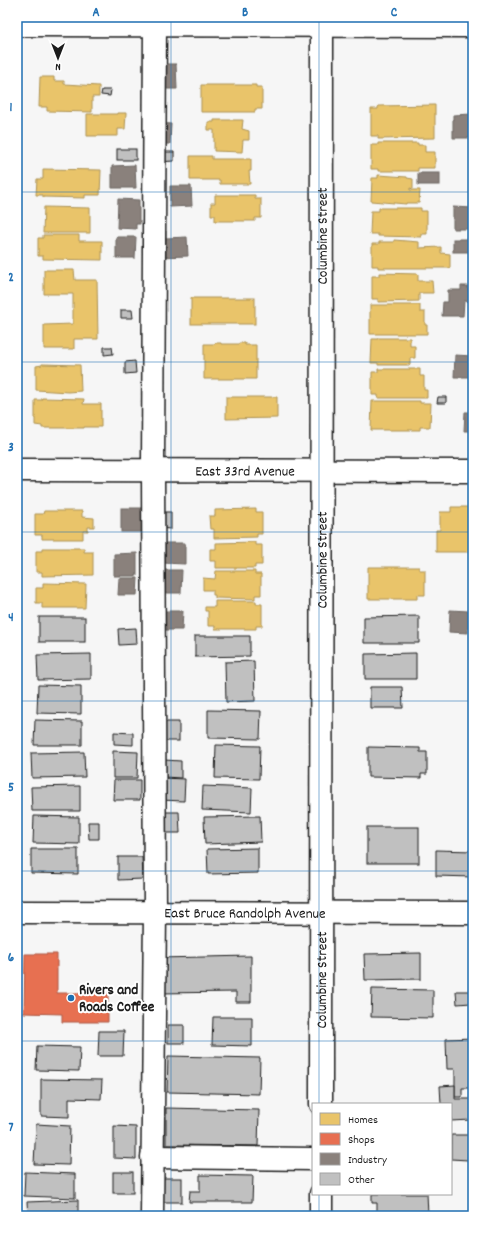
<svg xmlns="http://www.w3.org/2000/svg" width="490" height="1233" font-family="Dekko,sans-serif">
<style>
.homes{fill:#e9c46a;stroke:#ac9253}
.shops{fill:#e76f51;stroke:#aa5641}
.industry{fill:#8a817c;stroke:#69635f}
.building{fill:#c0c0c0;stroke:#1c1c1c}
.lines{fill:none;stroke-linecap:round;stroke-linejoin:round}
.minor-casing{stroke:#1c1c1c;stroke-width:25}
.major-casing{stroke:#1c1c1c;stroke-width:25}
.minor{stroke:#fff;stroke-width:22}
.major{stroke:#fff;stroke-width:22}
.grid{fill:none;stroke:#1f6fb2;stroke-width:1;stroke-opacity:0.55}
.poi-dot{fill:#1f6fb2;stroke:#fff;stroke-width:1.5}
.labels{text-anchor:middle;stroke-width:4;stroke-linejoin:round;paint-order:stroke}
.street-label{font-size:15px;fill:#1c1c1c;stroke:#fff}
.poi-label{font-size:15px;font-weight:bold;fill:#1c1c1c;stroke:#fff;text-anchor:start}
.neatline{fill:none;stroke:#1f6fb2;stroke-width:1.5}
.grid-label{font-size:13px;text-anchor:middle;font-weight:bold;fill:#1f6fb2}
</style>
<rect width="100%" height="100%" fill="#f6f6f6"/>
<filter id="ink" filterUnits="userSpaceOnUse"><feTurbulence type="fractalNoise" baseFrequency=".025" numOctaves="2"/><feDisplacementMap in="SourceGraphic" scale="8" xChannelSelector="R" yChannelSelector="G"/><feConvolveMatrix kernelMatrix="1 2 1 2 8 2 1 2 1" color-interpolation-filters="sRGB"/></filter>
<g filter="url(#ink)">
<!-- homes -->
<g class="homes">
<polygon points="40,77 54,77 54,81 64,81 64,84 99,86 99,97 92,97 92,112 47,111 47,107 39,107"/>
<polygon points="201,85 256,85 256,87 262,87 262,109 255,109 255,112 201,112"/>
<polygon points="435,105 435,138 378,139 378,136 371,136 371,109 378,109 378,106"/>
<polygon points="118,113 126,113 125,129 118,129 118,136 87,136 87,114 118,114"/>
<polygon points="214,120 243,120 242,129 249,131 249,140 243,140 242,152 214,151 214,130 208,130 208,122 214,122"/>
<polygon points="378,143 418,143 418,145 425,145 425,152 435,152 435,168 418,168 418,171 378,171 378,169 371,169 371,145 378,145"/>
<polygon points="190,156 212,156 212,159 251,159 251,171 249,171 250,184 220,184 220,180 190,180"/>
<polygon points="43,169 101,170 100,195 85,195 85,198 43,197 43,195 36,195 37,179 43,179"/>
<polygon points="378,175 407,177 407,178 413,179 413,189 410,188 410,190 420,190 419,203 406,203 406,204 371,201 372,178 378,178"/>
<polygon points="215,195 255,195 255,199 261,199 261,218 255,218 255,221 215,221 215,215 211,215 211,203 215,203"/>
<polygon points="44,207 90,208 90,233 43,233"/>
<polygon points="379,208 421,208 421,211 427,211 427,234 421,234 421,237 378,236 378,234 370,234 371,211 379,211"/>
<polygon points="43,235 79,235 79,241 102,241 102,260 43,259 43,256 38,256 38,238 43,238"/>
<polygon points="394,240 419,242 419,248 441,247 441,253 450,254 450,268 378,268 378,266 372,266 372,244 379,244 379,242 394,242"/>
<polygon points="44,270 74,270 75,280 97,280 98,339 74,339 74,349 44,349 44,325 73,324 73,294 44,294"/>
<polygon points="379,273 418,274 418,281 432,281 433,293 419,293 419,301 378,302 378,299 372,299 372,276 379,276"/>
<rect x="191" y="298" width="64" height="26"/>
<polygon points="370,305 420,305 420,312 425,312 425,325 427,325 427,334 370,334"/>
<polygon points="378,338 410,338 410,346 415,346 415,358 410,358 410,365 378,365 378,363 371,363 372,339 378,339"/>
<polygon points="215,343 221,343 221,344 239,344 239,343 245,343 245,345 256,345 256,379 204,379 204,344 215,344"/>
<polygon points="42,364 80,365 81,391 68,392 36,390 36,366 42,365"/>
<polygon points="378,369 420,369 420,376 424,376 424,390 427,390 427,398 378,398 378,395 372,395 372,372 378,372"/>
<polygon points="226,397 277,397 277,418 226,419"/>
<polygon points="42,398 84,399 83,404 101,404 101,427 84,427 84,428 42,428 42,426 35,425 35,400 42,400"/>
<polygon points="372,401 420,401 420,403 431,403 430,427 420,427 420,430 371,430"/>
<polygon points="451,507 473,507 473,552 436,552 436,530 440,530 440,512 451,512"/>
<polygon points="256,509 256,512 262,512 262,534 257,534 257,537 214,538 214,529 210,529 209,516 215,516 215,510"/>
<polygon points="44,511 82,511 82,517 94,518 94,527 88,527 88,531 83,531 83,539 42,539 42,535 35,535 35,514 43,514"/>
<polygon points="255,542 255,545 262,545 262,565 255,565 255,568 216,568 216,561 210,561 210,549 216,549 216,543"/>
<polygon points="42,548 84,548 84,552 93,552 93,575 42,576 42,572 36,572 36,551 42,551"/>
<polygon points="368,567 419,567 419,570 425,570 425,595 417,595 417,599 368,599"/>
<polygon points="216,571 255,571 255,574 261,574 261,595 255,595 255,599 215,598 215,595 213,595 213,590 203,590 203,578 215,579"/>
<polygon points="43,583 86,584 85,608 42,608 42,603 36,603 36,588 43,588"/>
<polygon points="215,601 256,601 256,604 262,604 262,626 256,626 256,629 215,629 215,626 208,626 208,611 205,611 205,607 215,607"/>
</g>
<!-- shops -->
<polygon class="shops" points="25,954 57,954 57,993 108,993 108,1022 62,1022 62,1014 24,1013"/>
<!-- industry -->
<g class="industry">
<polygon points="156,64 176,64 177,89 157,89"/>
<polygon points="472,114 473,114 473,138 453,138 453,115"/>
<polygon points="155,123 171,124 170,144 154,144"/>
<polygon points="135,165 136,188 112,188 112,166"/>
<rect x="418" y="173" width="22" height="12"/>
<polygon points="170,186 191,186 192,206 170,207"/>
<polygon points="118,199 139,200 139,221 140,221 140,224 136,224 136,229 117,228"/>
<polygon points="453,207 473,208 473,229 453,229"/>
<polygon points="161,231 166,231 166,238 187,237 188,256 159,257"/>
<polygon points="116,237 136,237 135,258 116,258"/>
<rect x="453" y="239" width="20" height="13"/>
<polygon points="461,286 468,286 468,290 473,290 473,302 464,301 463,316 442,316 443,302 448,302 448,290 461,290"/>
<polygon points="455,355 473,356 473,377 454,377"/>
<polygon points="465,412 473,412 473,431 464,431"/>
<rect x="121" y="508" width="21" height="24"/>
<polygon points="162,543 185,543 185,564 162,563"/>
<polygon points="137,553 137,576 114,576 114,554"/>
<polygon points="161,570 182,570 181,593 161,593"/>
<polygon points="119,578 138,578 137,595 118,595"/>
<polygon points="450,610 468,611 468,633 449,632"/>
<polygon points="161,611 183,611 182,630 161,630"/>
</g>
<!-- building -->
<g class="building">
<polygon points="102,90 111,90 110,96 101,95"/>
<rect x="117" y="149" width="19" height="11"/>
<polygon points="156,152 174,152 174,161 157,162"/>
<polygon points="121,310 132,310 133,318 121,318"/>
<polygon points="104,347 112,347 113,354 104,355"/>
<polygon points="135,361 136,373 125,374 125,362"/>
<polygon points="438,397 446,397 446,403 437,403"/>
<polygon points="158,512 171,512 171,529 157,528"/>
<polygon points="419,616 419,643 364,643 364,617"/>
<rect x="39" y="617" width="46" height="25"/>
<polygon points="136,628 137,644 119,645 118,629"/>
<polygon points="195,636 250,636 250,656 195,657"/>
<polygon points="416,653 416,679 365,679 365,654"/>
<polygon points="91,654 91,679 38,680 37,655"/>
<polygon points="254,661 255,701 226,702 225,662"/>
<polygon points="38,685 81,686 81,714 37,713"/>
<polygon points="370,687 402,687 403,708 370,708"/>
<polygon points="208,710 261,711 260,739 208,738"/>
<polygon points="35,720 82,721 82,745 34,745"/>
<rect x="162" y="722" width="17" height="19"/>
<polygon points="114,732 133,733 133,745 114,744"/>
<polygon points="216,745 260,746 259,779 215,778"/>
<polygon points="368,747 420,748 420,752 427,752 427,774 421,774 421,778 368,777"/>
<polygon points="113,751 138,752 137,778 113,778"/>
<polygon points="84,752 85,777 32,778 31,753"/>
<polygon points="164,760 181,761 181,778 164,777"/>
<polygon points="161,778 185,779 184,801 160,800"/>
<polygon points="114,780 140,780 140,800 113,800"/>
<polygon points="80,786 80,811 32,811 31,787"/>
<polygon points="203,786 252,788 251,812 202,810"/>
<polygon points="156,812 179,812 180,833 157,833"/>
<polygon points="34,816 79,817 79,844 33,843"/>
<polygon points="260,816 261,842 205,844 204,817"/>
<polygon points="88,822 99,822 99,839 89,839"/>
<rect x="367" y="827" width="52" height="36"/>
<polygon points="258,848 258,873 208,874 207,849"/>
<polygon points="31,849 78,849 78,874 31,873"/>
<polygon points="436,850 473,851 473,877 436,876"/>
<polygon points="118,857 142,857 143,879 118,880"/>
<polygon points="421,953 421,979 365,980 364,954"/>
<polygon points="251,956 251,1002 236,1002 236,992 159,993 158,958"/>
<polygon points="372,989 433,990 433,1018 371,1017"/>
<polygon points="456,991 470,991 471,1003 457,1004"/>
<polygon points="213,1017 252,1017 252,1046 212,1045"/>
<rect x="168" y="1025" width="16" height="18"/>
<polygon points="99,1031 124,1031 123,1056 98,1056"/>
<polygon points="473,1038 473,1088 462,1088 462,1097 455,1097 455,1069 447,1069 446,1039"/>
<polygon points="37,1046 80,1047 79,1071 36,1070"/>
<polygon points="168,1056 260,1058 259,1094 167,1092"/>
<polygon points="41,1079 102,1080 101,1099 69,1098 69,1117 41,1116"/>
<polygon points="455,1085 455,1099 472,1099 472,1120 451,1121 451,1104 441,1104 440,1086"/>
<polygon points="166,1108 259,1110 258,1146 166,1145"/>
<polygon points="36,1124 70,1126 69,1165 34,1164"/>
<polygon points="114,1126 136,1127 136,1159 114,1158"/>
<polygon points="451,1135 469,1135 468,1160 451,1159"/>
<polygon points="25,1172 75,1174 75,1198 24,1196"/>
<rect x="113" y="1172" width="20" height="21"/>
<polygon points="200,1175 253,1176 252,1202 189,1202 190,1191 200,1191"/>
<rect x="156" y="1178" width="26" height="24"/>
<polygon points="372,1194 427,1194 428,1214 377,1214 377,1203 372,1203"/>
<polygon points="78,1200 78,1216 28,1216 27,1202"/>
<polygon points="259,1212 259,1216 204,1216 204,1213"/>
<rect x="157" y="1214" width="26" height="2"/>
</g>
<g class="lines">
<defs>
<g id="minor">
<path id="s1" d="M 17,470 L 473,471"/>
<path id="s2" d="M 17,912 L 473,913"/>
<path id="s3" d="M 321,1104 L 322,17"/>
<polyline points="152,1157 313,1159"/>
<polyline points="321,1194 321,1216"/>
<polyline points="152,1216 155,912 153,470 155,17"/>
</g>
<polyline id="major" points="17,25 473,26"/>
</defs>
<!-- minor casing -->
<use href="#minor" class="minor-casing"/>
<!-- major casing -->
<use href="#major" class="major-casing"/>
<!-- minor -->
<use href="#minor" class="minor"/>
<!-- major -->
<use href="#major" class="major"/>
</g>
</g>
<!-- grid -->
<path class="grid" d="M 171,17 L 171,1216M 319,17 L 319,1104M 17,192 L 473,192M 17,362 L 473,362M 17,532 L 473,532M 17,701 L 473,701M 17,871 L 473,871M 17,1041 L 473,1041M 319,1194 L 319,1216"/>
<!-- markers -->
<circle class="poi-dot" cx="71" cy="998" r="4"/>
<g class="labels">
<!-- street labels -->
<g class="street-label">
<text dy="5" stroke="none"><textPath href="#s3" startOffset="868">Columbine Street</textPath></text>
<text dy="5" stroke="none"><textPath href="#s1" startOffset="228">East 33rd Avenue</textPath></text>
<text dy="5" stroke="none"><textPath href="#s3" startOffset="544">Columbine Street</textPath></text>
<text dy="5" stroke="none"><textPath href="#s2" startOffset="228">East Bruce Randolph Avenue</textPath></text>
<text dy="5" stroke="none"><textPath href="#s3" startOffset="124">Columbine Street</textPath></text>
</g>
<!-- poi labels -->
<g class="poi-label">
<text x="79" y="994">Rivers and<tspan x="79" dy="17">Roads Coffee</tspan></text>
</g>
</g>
<!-- margin -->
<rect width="490" height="1233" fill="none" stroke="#fff" stroke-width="44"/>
<!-- legend -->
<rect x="312" y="1103" width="140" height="92" fill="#ffffff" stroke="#a4a4a4"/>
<rect x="320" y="1113" width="20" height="12" fill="#e9c46a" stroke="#a4a4a4"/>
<text x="348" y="1123" font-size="12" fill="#1c1c1c">Homes</text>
<rect x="320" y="1133" width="20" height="12" fill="#e76f51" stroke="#a4a4a4"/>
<text x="348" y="1143" font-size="12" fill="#1c1c1c">Shops</text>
<rect x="320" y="1153" width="20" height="12" fill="#8a817c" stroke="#a4a4a4"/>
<text x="348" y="1163" font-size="12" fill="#1c1c1c">Industry</text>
<rect x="320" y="1173" width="20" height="12" fill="#c0c0c0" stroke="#a4a4a4"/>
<text x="348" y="1183" font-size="12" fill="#1c1c1c">Other</text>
<!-- north arrow -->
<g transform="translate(58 58) rotate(180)" stroke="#ffffff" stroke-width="3" paint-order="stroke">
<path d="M0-3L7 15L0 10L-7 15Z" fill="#1c1c1c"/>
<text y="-6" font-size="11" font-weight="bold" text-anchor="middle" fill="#1c1c1c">N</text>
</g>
<rect x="22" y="22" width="446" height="1189" class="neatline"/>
<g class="grid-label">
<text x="96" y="16">A</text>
<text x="245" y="16">B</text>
<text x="394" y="16">C</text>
<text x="11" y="111">1</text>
<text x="11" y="281">2</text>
<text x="11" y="451">3</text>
<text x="11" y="621">4</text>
<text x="11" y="791">5</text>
<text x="11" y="961">6</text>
<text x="11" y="1131">7</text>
</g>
</svg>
